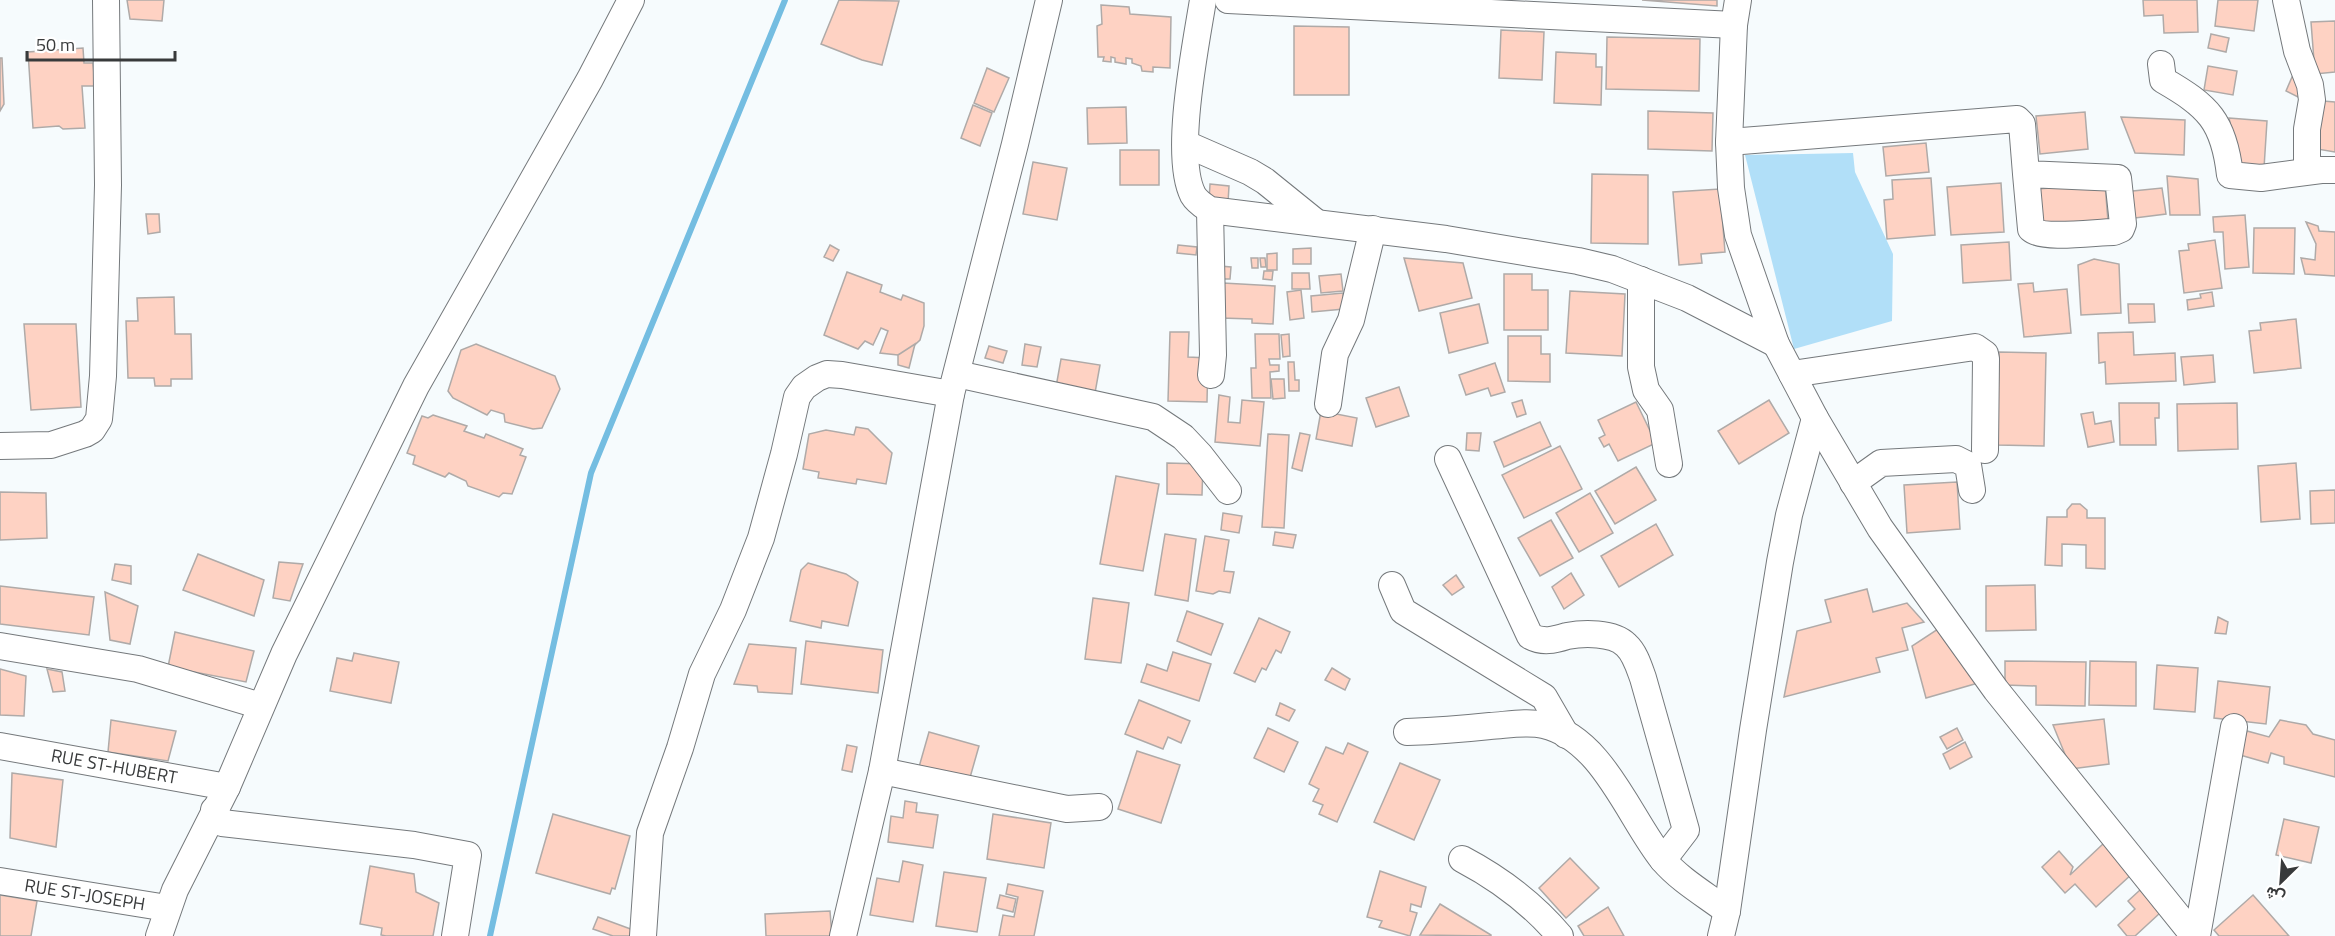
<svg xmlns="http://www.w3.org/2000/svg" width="2335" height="936" font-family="'Titillium Web',Vazirmatn,sans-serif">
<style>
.green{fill:#b1dff8}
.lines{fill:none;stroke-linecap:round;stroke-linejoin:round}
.stream{stroke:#74bde1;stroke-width:6}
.building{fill:#fed2c3;stroke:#afaaa8;stroke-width:1.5}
.minor-casing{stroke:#75797c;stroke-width:28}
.minor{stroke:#fff;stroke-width:26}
.labels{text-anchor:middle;stroke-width:4.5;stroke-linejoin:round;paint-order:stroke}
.street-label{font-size:18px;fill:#383a3b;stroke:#fff}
</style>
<rect width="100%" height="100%" fill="#f6fbfd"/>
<!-- green -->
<polygon class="green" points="1853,153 1855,172 1893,254 1892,321 1794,349 1745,155"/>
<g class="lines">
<!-- stream -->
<polyline class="stream" points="490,936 591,473 785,0"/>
</g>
<!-- building -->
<g class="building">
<polygon points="127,0 164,0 162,21 130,19"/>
<polygon points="839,0 899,1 882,65 862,60 821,44"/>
<polygon points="1642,0 1717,0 1717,6"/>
<polygon points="2143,0 2197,0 2198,32 2164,33 2163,15 2144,16"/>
<polygon points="2218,0 2258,0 2254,31 2215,26"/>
<polygon points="1101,5 1129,7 1130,14 1171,17 1170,68 1153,67 1153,72 1142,71 1141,66 1132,63 1132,59 1126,58 1126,64 1115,62 1115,58 1111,57 1111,62 1103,61 1104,57 1098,57 1097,26 1102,24"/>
<polygon points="2335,21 2335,72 2315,74 2311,22"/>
<polygon points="1294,26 1349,27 1349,95 1294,95"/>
<polygon points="1501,30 1544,32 1542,80 1499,78"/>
<polygon points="2211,34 2229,38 2226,52 2208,48"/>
<polygon points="1607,37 1700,39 1699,91 1606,89"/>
<polygon points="83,48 84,63 93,63 95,86 82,86 85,128 63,129 59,126 33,128 28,52"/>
<polygon points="1556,52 1596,54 1596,67 1602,67 1601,105 1554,103"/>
<polygon points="0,58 2,58 4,104 0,111"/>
<polygon points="2208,66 2237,71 2233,95 2204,90"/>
<polygon points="987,68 1009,78 994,112 974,103"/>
<polygon points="2292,77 2309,86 2302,99 2286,91"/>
<polygon points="2323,101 2335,102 2335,152 2317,149"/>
<polygon points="973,105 992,113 980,146 961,138"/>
<polygon points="1126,107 1127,143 1088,144 1087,108"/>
<polygon points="1648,111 1713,113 1712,151 1648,149"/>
<polygon points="2085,112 2088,149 2040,154 2036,116"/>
<polygon points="2121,117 2185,120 2184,155 2135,153"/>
<polygon points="2229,118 2267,121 2264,168 2239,166"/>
<polygon points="1926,143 1929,172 1886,176 1883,147"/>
<rect x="1120" y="150" width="39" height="35"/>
<polygon points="1033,162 1067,168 1057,220 1023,214"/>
<polygon points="1592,174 1648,175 1648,244 1591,243"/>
<polygon points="2167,176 2198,179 2200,215 2170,215"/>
<polygon points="1931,178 1935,235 1887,239 1884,200 1893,199 1892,180"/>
<polygon points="2001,183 2004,232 1951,235 1947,187"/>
<polygon points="1210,184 1229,186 1228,203 1209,201"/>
<polygon points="2105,184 2108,221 2039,226 2037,189"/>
<polygon points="2162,188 2166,214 2127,219 2123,192"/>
<polygon points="1720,189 1725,252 1701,254 1702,263 1679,265 1673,192"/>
<polygon points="146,214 159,214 160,232 148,234"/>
<polygon points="2245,215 2249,267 2225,269 2223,232 2214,232 2213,217"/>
<polygon points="2306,222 2318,226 2319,231 2335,232 2335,276 2305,274 2301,258 2315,260 2316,244"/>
<polygon points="2254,228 2295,228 2294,274 2253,273"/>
<polygon points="2215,240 2222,288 2184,293 2179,251 2189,250 2188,244"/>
<polygon points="2009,242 2011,280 1963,283 1961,245"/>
<polygon points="830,245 839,250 833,261 824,257"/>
<polygon points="1178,245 1197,247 1196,255 1177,253"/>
<polygon points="1311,248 1311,264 1293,264 1293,249"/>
<polygon points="1277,253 1277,270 1267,270 1267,254"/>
<polygon points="1251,258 1258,258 1258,268 1252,268"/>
<polygon points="1260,258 1265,258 1266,267 1261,267"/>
<polygon points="1404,258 1463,263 1472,298 1419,311"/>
<polygon points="2094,259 2119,264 2121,313 2081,315 2078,265"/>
<polygon points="1220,266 1231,267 1230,279 1219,279"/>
<polygon points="1264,271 1273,271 1272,280 1263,279"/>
<polygon points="847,272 882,285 880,292 901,300 903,295 924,303 924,326 920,340 908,351 898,355 880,353 888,331 881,328 873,345 865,341 858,349 824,335"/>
<polygon points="1292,273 1309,273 1310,289 1292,289"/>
<polygon points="1341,274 1343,291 1321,293 1319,276"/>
<polygon points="1504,274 1532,274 1532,290 1548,290 1548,330 1504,330"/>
<polygon points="1223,283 1275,286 1273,324 1252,323 1252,319 1221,318"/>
<polygon points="2033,283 2034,292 2067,289 2071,333 2024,337 2018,284"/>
<polygon points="1301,290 1304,318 1290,320 1287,292"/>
<polygon points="1570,291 1625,294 1622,356 1566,353"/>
<polygon points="2212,292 2214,306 2188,310 2187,300 2201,298 2200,294"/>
<polygon points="1343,293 1344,309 1312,312 1311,296"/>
<polygon points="174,297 175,334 191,334 192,379 171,379 171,386 155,386 154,378 128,378 126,321 138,321 137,298"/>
<polygon points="1479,304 1488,343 1449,353 1440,313"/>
<polygon points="2128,304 2154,304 2155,322 2129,323"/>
<polygon points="2296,319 2301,368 2254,373 2249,331 2261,330 2260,323"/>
<polygon points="24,324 76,324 81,407 31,410"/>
<polygon points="1170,332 1189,332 1188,357 1208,358 1207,402 1168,401"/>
<polygon points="2133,332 2134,355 2175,353 2176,381 2106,384 2105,362 2099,363 2098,333"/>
<polygon points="1255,334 1279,334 1280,359 1269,359 1270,365 1279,365 1279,371 1270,372 1271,398 1252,398 1251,368 1256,368"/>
<polygon points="1289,334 1290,356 1283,357 1281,335"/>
<polygon points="1508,336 1541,336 1541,354 1550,354 1550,382 1508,381"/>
<polygon points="476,344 555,376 560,389 542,428 533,429 505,422 504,414 491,410 487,415 453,398 448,391 461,350"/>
<polygon points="915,344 909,368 898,365 898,355"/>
<polygon points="1025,344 1041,347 1037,367 1022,365"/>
<polygon points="989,346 1007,351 1003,363 985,358"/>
<polygon points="1999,352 2046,353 2044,446 1997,445"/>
<polygon points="2213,355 2215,382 2184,385 2181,357"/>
<polygon points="1061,359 1100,365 1095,393 1056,387"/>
<polygon points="1288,362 1294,362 1295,380 1299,380 1299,391 1289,391"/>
<polygon points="1495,363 1505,392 1491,396 1488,388 1466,395 1459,375"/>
<polygon points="1271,379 1284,379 1285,398 1273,399"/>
<polygon points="1399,387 1409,416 1376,427 1366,398"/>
<polygon points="1219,395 1230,397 1228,422 1240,423 1242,400 1264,402 1260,446 1215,442"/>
<polygon points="1522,400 1526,414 1517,417 1512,403"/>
<polygon points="1769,400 1789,433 1739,464 1718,431"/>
<polygon points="1636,402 1656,443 1618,461 1609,444 1604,447 1599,438 1605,435 1598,420"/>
<polygon points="2119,403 2159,403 2159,418 2155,418 2156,445 2120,445"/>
<polygon points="2237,403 2238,449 2178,451 2177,404"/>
<polygon points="1321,411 1357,418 1352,446 1316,439"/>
<polygon points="2093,412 2095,424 2111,421 2114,442 2088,447 2081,414"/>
<polygon points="433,415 467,426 464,431 484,438 486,434 523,449 520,455 526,457 512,494 503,493 499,497 468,486 466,481 449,473 445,477 413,464 415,456 407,453 422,416 428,418"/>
<polygon points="1540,422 1551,446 1504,467 1494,442"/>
<polygon points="856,427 868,429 892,453 886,484 857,479 856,484 818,478 819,472 803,469 809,434 826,430 854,435"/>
<polygon points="1300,433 1310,435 1302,471 1292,468"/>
<polygon points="1467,433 1481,433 1479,451 1466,450"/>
<polygon points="1268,434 1289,435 1284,528 1262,527"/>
<polygon points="1560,446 1582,489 1524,518 1502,475"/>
<polygon points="1167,463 1203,464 1202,495 1167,494"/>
<polygon points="2296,463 2300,519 2261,522 2258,466"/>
<polygon points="1636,467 1656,500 1615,524 1595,491"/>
<polygon points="1116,476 1159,484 1143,571 1100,564"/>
<polygon points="1957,482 1960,529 1907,533 1904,485"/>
<polygon points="2335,490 2335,523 2311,524 2310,491"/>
<polygon points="0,492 46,493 47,538 0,540"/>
<polygon points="1590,493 1613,533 1579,552 1556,513"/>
<polygon points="2072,504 2080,504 2087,510 2087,518 2105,518 2105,569 2086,568 2086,545 2062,544 2062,566 2045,565 2047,517 2067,517 2067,510"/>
<polygon points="1223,513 1242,516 1239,533 1221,530"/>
<polygon points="1551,520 1573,558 1540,576 1518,538"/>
<polygon points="1656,524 1673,555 1619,587 1601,556"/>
<polygon points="1275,532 1296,535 1293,548 1273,545"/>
<polygon points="1165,534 1196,539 1188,601 1155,595"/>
<polygon points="1205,536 1229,540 1224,571 1234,572 1230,593 1219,591 1213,594 1196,591"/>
<polygon points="198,554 264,580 254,616 183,590"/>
<polygon points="279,562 303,564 290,601 273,598"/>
<polygon points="808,563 846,574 858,582 848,626 822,621 821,628 790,621 801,570"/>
<polygon points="115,564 131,566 131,584 112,580"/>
<polygon points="1571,573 1584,595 1564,609 1552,587"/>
<polygon points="1456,575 1464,587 1452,595 1443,585"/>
<polygon points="2035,585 2036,630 1986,631 1986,586"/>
<polygon points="0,586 94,597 89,635 0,624"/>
<polygon points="1867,589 1873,612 1907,603 1924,622 1902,628 1908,650 1876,658 1880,672 1784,697 1797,631 1831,622 1825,600"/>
<polygon points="105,592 138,606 130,644 110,640"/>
<polygon points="1093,598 1129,603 1121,663 1085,659"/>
<polygon points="1187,611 1223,624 1211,655 1177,641"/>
<polygon points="2218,617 2228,622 2226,634 2215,633"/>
<polygon points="1259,618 1290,632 1281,653 1276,650 1266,670 1262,668 1255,682 1234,673"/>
<polygon points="1941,627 1978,683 1926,698 1912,646"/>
<polygon points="175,632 254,651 246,682 168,667"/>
<polygon points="806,641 883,650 878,693 801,684"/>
<polygon points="749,644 796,648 792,694 758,692 757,686 734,684"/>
<polygon points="1173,652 1211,664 1199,701 1141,682 1147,664 1167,671"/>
<polygon points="354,653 399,662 391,703 330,691 337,658 352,661"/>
<polygon points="2005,661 2086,662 2085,706 2036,705 2036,686 2005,685"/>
<polygon points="2090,661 2136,662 2136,706 2089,705"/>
<polygon points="2157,665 2198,668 2195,712 2154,709"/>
<polygon points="1332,668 1350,679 1345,690 1325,680"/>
<polygon points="0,669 26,676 24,716 0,715"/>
<polygon points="47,669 62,672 65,691 53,692"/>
<polygon points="2218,681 2270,687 2266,724 2214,718"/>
<polygon points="1139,700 1190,721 1181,743 1168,737 1163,749 1125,734"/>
<polygon points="1280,703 1295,710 1289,721 1276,715"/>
<polygon points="2104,719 2109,764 2071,769 2053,725"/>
<polygon points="111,720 176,731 168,761 108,752"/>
<polygon points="2280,720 2306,725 2313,734 2335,740 2335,777 2284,764 2284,757 2271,753 2268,763 2240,755 2247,731 2269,737"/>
<polygon points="1268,728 1298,742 1284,772 1254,758"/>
<polygon points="1957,728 1963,740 1947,749 1940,737"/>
<polygon points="929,732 979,746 969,781 919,767"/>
<polygon points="1965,742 1972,757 1950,769 1943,754"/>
<polygon points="1348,743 1368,752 1337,822 1319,814 1323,805 1313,801 1319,789 1309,784 1326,747 1343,754"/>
<polygon points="847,745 857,747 852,772 842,770"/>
<polygon points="1137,751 1180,765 1161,823 1118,809"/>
<polygon points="1400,763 1440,780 1414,840 1374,822"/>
<polygon points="12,773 63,780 56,847 10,838"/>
<polygon points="905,801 917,803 916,812 938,815 933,848 888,842 891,816 903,818"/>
<polygon points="553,814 630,836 615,889 612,888 610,894 536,873"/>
<polygon points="993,814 1051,823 1044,868 987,859"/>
<polygon points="2284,819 2319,827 2311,863 2276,855"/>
<polygon points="2104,843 2133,873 2096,907 2075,884 2065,893 2042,867 2059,851 2073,867 2070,875"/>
<polygon points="1570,858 1599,888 1566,918 1539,888"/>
<polygon points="903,861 923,865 913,922 870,915 877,878 899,882"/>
<polygon points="370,866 414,874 416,892 439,903 433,936 386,936 381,935 382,928 360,924"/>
<polygon points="1380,871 1426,887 1421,907 1411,904 1410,911 1417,913 1410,936 1379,927 1382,921 1367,917"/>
<polygon points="944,872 986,878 977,932 936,926"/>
<polygon points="1008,884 1043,891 1034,936 999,936 1003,915 1014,917 1018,897 1006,894"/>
<polygon points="2140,890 2160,913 2135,936 2127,936 2118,925 2135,909 2128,901"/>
<polygon points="0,895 37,901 31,936 0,936"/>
<polygon points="1000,895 1016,899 1013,912 997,908"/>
<polygon points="2253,895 2289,936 2219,936 2214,930"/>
<polygon points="1440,904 1491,935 1491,936 1420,935"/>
<polygon points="1608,907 1624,936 1584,936 1578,926"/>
<polygon points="830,911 832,936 766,936 765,914"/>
<polygon points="598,917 636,931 634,936 613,936 593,929"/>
</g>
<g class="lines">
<defs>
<g id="minor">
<path d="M 1203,0 C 1196,44 1173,156 1193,195 C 1197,202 1204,206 1210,210 L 1446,239 L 1578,261 L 1612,269 L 1687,298 L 1776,344"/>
<polyline points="1228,0 1734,25"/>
<polyline points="1738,0 1734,25 1729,142 1731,188 1738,235 1776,344 1815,418 1880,528 1996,690 2194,936"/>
<polyline points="2286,0 2297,51 2310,85 2312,100 2307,129 2307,171"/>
<path d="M 2161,64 L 2163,80 C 2208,106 2224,121 2230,175 L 2261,178 L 2321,170 L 2335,170"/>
<path d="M 1729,142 L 2017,119 L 2022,124 L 2026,174 L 2118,178 L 2123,224 L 2121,229 L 2114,232 C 2096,232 2043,240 2031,229 L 2026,174"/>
<polyline points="1186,144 1250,172 1265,181 1317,223"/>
<polyline points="1210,210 1213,355 1211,375"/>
<polyline points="1641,280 1641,367 1646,390 1660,410 1669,464"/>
<polyline points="957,374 1153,417 1183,437 1200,455 1228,491"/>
<polyline points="1792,374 1975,347 1985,354 1986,359 1985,450"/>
<polyline points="1328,404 1335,354 1351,320 1373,229"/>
<polyline points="0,446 51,445 85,434 92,430 99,419 103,376 108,185 106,0"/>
<path d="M 1448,459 L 1530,636 C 1543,643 1554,640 1567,636 C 1583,633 1613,632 1626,645 C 1635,653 1639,667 1643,678 L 1686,830 L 1663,860"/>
<polyline points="1853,483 1881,463 1956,459 1968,465 1972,490"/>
<polyline points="1392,585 1403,611 1544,697 1566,735"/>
<polyline points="0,646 138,669 261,706"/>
<path d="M 1407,732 C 1435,731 1462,729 1490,726 C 1507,725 1527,721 1544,725 C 1603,739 1629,818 1663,860 C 1680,880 1706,895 1727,911"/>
<path id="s1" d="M 0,746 L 227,787"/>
<polyline points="882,771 1067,809 1099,807"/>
<polyline points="214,810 222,823 414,845 468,855 455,936"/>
<path d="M 1462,859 C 1500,879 1532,903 1560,936"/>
<path id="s2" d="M 0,881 L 167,908"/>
<polyline points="159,936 175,890 227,787 284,654 416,386 590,79 631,0"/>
<polyline points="643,936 650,833 680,748 702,674 733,610 761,538 784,454 797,397 804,387 817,378 827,374 842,375 951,394"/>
<polyline points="843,936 882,771 951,394 1015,144 1049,0"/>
<polyline points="1721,936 1727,911 1753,730 1780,562 1789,515 1815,418"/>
<polyline points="2197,936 2234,727"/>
</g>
</defs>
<!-- minor casing -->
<use href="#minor" class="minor-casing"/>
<!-- minor -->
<use href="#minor" class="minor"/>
</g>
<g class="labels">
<!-- street labels -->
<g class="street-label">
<text dy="6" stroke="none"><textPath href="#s1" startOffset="116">RUE ST-HUBERT</textPath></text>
<text dy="6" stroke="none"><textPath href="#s2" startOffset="86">RUE ST-JOSEPH</textPath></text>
</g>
</g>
<!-- north arrow -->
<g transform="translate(2281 882) rotate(205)" stroke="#ffffff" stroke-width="4.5" paint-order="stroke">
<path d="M0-4.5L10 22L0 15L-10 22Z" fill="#383a3b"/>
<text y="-9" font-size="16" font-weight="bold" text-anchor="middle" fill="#383a3b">ش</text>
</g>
<!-- scale -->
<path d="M27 51v9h148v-9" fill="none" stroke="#383a3b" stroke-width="3"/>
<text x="36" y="51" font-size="18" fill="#383a3b" stroke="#ffffff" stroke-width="4.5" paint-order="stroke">50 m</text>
</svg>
